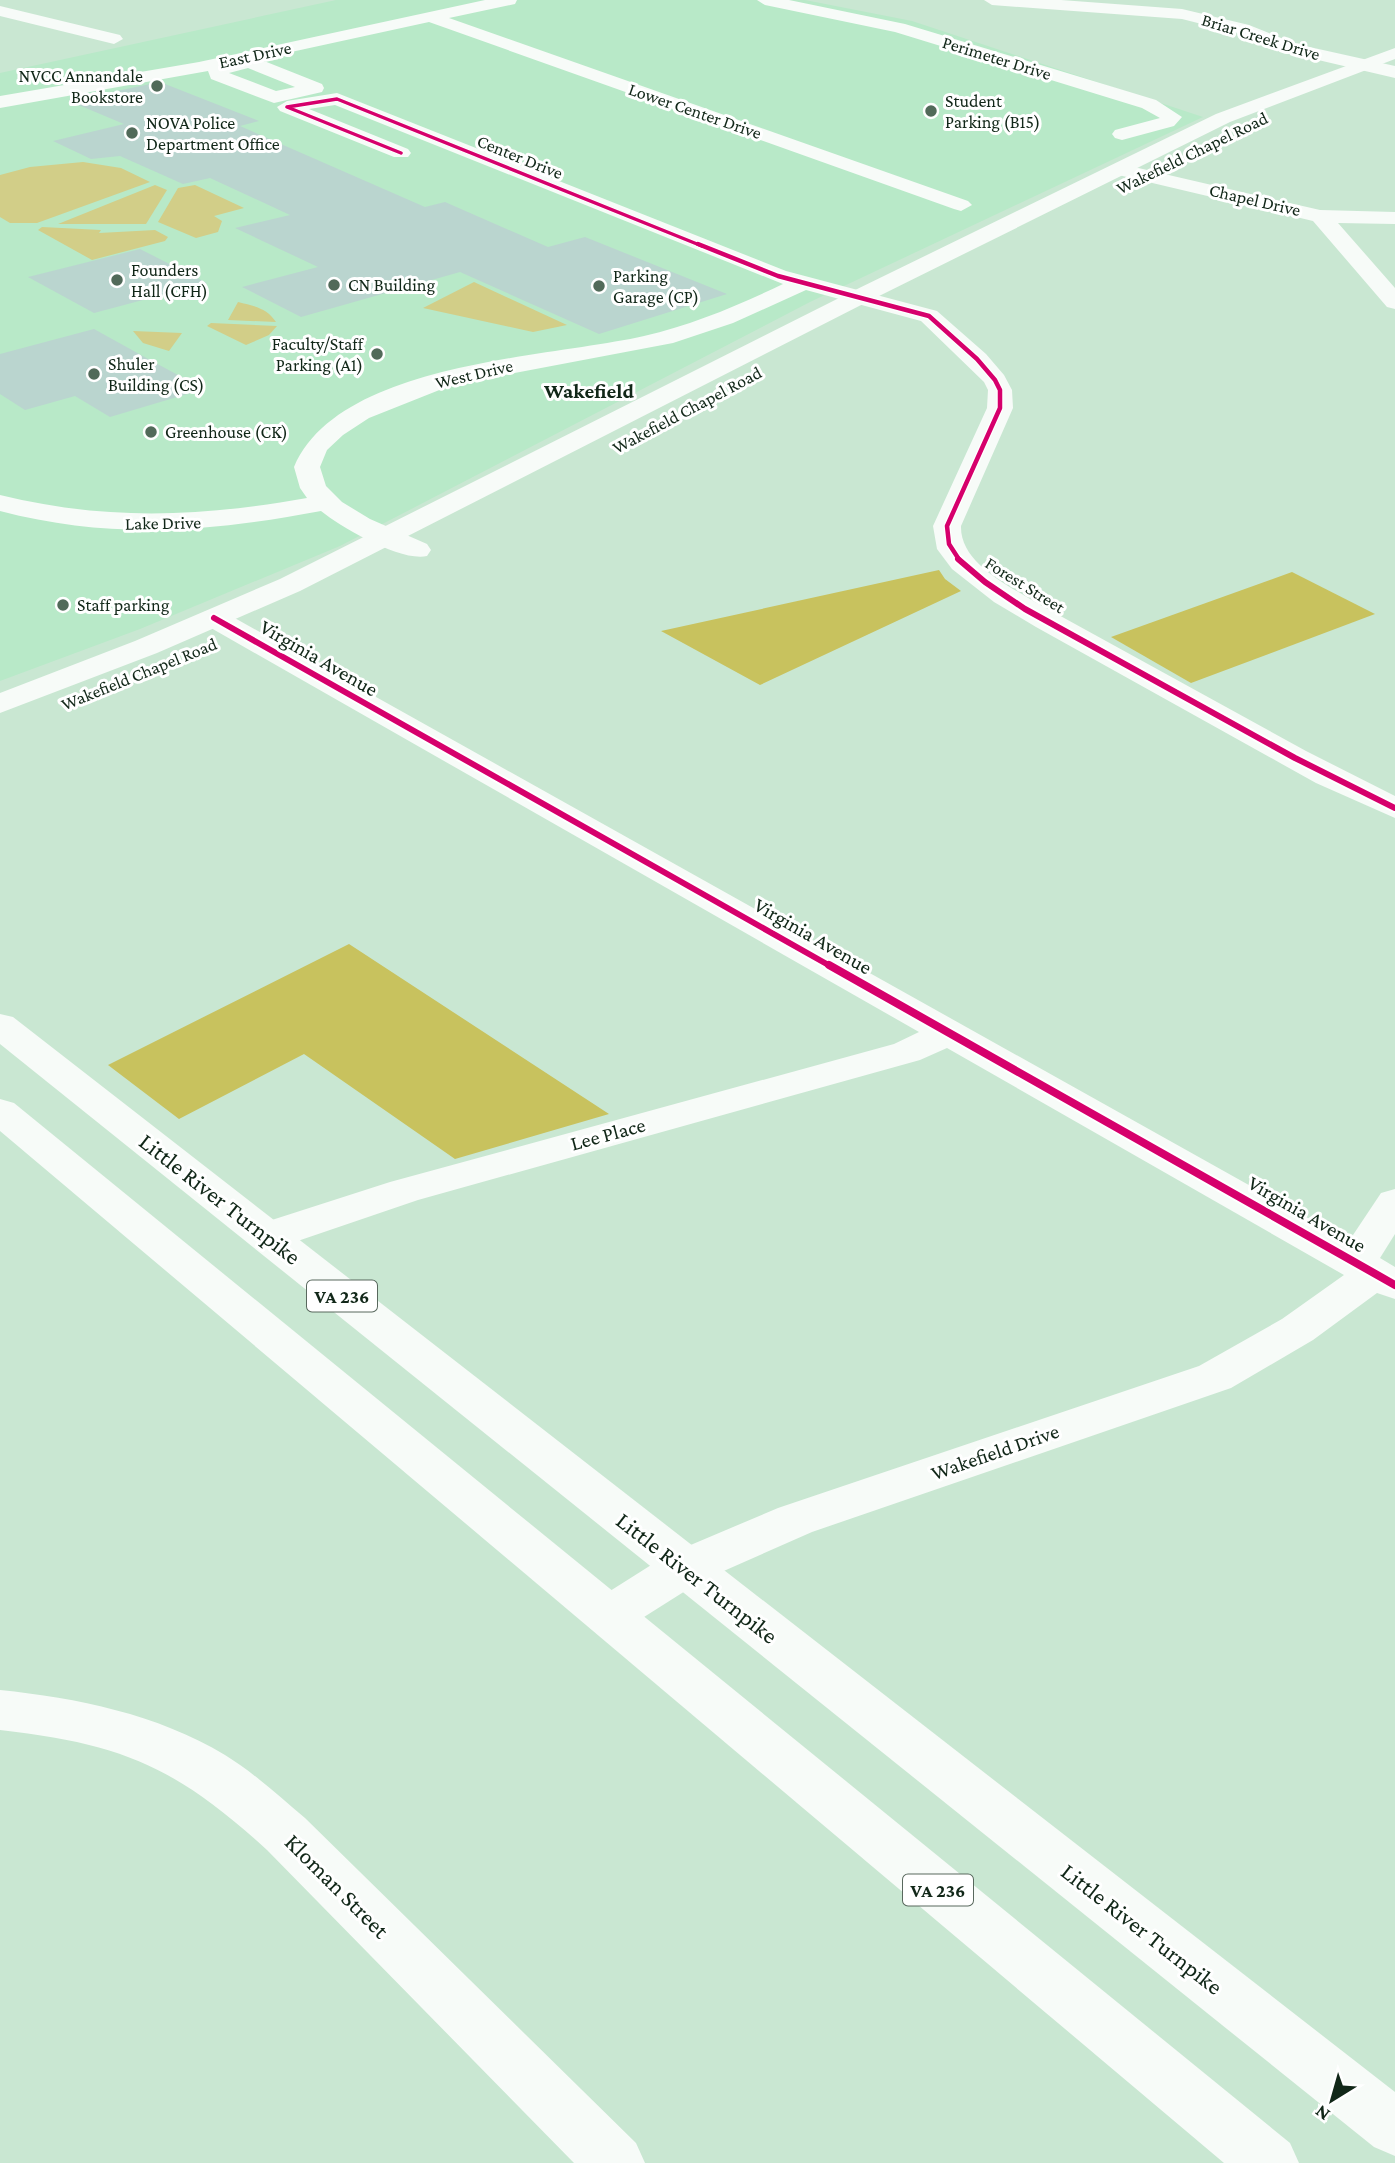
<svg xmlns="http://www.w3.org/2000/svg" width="1395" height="2163" font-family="'Crimson Pro',serif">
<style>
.built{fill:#b8e9c8}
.green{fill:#d2ce88}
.forest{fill:#c8c25e}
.building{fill:#bad5cf}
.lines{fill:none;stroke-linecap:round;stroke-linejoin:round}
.street{fill:#f7fbf8;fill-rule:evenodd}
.secondary{fill:#f7fbf8;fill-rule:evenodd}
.primary{fill:#f7fbf8;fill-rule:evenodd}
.cycleway-far3-casing{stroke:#fff;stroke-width:5}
.cycleway-far2-casing{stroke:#fff;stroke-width:7}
.cycleway-far1-casing{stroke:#fff;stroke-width:10}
.cycleway-casing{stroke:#fff;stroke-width:12}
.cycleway-far3{stroke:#d6006c;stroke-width:3.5}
.cycleway-far2{stroke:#d6006c;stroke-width:4.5}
.cycleway-far1{stroke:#d6006c;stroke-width:6}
.cycleway{stroke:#d6006c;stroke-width:8}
.poi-dot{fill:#516a59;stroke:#fff;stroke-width:2.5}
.labels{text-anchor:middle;stroke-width:6;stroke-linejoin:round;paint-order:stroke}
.far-street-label{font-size:18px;fill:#112718;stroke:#fff}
.far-poi-label{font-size:18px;fill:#112718;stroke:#fff;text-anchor:start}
.shield{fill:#fff;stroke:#58685d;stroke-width:2}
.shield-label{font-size:19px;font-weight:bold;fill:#112718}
.far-quarter-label{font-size:21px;font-weight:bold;fill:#112718;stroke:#fff}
.street-label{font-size:21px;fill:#112718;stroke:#fff}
.near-street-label{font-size:24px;fill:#112718;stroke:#fff}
</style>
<rect width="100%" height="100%" fill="#c9e7d2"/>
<!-- built -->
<polygon class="built" points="336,0 805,0 912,21 1203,117 810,302 340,546 140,629 0,681 0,73"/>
<!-- green -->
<g class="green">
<polygon points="83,162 121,168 150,182 37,223 10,223 0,217 0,175 30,167"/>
<polygon points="155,185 167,190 146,224 58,224"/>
<polygon points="195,185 244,208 214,216 222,221 218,232 196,238 158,222 178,188"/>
<polygon points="42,227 101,230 99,233 155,230 168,237 165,241 92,260 38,230"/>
<polygon points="474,282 567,325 533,332 423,308"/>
<path d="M 238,302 C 254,306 267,308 276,322 L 228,320 Z"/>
<polygon points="211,323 277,326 269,335 246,345 207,326"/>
<polygon points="133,331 182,333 169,351 143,343"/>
</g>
<!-- forest -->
<g class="forest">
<polygon points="939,570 945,579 961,591 760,685 661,631"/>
<polygon points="1292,572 1375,614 1191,683 1111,637"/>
<polygon points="349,944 609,1114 455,1159 304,1054 179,1119 108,1065"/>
</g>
<!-- building -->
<g class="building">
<polygon points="160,82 259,121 240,126 425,207 445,202 548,247 585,237 727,294 599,334 460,272 301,317 242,287 318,267 235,228 290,215 210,178 183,184 120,156 91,159 53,141 124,124 69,101"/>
<polygon points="140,249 207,283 94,313 28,277"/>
<polygon points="94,329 150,360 204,389 110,417 75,396 25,410 0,394 0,354"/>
</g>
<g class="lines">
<!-- street -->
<g class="street">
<path d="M 485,0 L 517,0 L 515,4 L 449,18 L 968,201 L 972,205 L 961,211 L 954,209 L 429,22 L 259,59 L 322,84 L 324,88 L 322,92 L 274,103 L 211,79 L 208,71 L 0,108 L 0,96 L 199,62 ZM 248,68 L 295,87 L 276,91 L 229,73 Z"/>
<polygon points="757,0 789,0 905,24 1156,100 1182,117 1174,126 1122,140 1115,138 1112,134 1115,130 1160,118 1142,108 895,32 765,5"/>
<polygon points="984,0 1061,0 1182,9 1249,25 1296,44 1395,66 1395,78 1284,52 1237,33 1182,19 992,5"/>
<polygon points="0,6 120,35 123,39 114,44 0,16"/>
<path d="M 337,93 L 786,271 L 937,311 L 986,354 L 1004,375 L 1012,390 L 1013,408 L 961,526 C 960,563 1008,585 1035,602 L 1306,751 L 1395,796 L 1395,818 L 1316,783 L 1036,627 L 994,602 L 952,569 L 937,549 L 933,526 L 987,408 L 988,390 L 984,382 L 921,321 L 806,290 L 733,323 L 673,343 L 452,385 L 369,418 L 343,435 L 327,450 L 320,467 L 326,486 L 342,502 L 370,519 L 427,544 L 431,550 L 427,556 C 401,562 342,528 321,511 C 209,532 111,540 0,511 L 0,495 C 106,521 200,517 307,498 L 300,488 L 294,467 C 339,362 547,358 644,336 C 692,325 739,305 783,284 L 335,105 L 309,109 L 408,149 L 411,153 L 408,157 L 394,157 L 280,111 L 277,107 L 287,101 Z"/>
<polygon points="1117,163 1320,210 1395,212 1395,224 1338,223 1395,288 1395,309 1387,307 1313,221 1110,173 1107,169"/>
<polygon points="214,609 224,612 1349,1241 1381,1193 1395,1189 1395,1234 1380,1258 1395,1267 1395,1299 1377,1293 1313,1340 1231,1388 812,1532 701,1581 625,1629 608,1635 591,1629 583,1616 591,1603 667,1555 778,1508 1199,1366 1282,1319 1344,1275 947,1048 920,1060 418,1200 283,1246 268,1250 253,1246 247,1236 253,1226 390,1182 894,1044 919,1032 204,624 199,618 204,612"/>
<path d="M 0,1690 C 77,1698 157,1714 225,1755 C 254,1773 279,1796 305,1818 L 636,2143 L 645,2163 L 574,2163 L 267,1850 C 176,1767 123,1744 0,1730 Z"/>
</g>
<!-- secondary -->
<polygon class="secondary" points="1395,48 1395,59 1230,122 865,303 300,591 157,653 0,713 0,693 135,641 280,579 849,293 1216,114"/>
<!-- primary -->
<g class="primary">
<polygon points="0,1014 13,1017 1395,2092 1395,2156 1374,2147 0,1044"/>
<polygon points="0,1099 14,1103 1290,2143 1299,2163 1224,2163 0,1131"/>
</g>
<defs>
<polyline id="cycleway-far3" points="401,153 287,107 337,99 702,246"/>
<polyline id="cycleway-far2" points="698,244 778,276 929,316 977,359 995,380 1000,390 1000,408 947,526 949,544 960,561"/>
<g id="cycleway-far1">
<polyline points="958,559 985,582 1025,609 1295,758 1395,808"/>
<polyline points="214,618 832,967"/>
</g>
<polyline id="cycleway" points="829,965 1395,1285"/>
</defs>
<!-- cycleway-far3 casing -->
<use href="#cycleway-far3" class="cycleway-far3-casing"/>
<!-- cycleway-far2 casing -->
<use href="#cycleway-far2" class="cycleway-far2-casing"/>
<!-- cycleway-far1 casing -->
<use href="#cycleway-far1" class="cycleway-far1-casing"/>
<!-- cycleway casing -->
<use href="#cycleway" class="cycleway-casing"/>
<!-- cycleway-far3 -->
<use href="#cycleway-far3" class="cycleway-far3"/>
<!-- cycleway-far2 -->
<use href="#cycleway-far2" class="cycleway-far2"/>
<!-- cycleway-far1 -->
<use href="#cycleway-far1" class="cycleway-far1"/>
<!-- cycleway -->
<use href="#cycleway" class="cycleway"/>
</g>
<!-- markers -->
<g class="poi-dot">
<circle cx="157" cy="86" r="7"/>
<circle cx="931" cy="111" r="7"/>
<circle cx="132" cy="133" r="7"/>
<circle cx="117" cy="280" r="7"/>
<circle cx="334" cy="285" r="7"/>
<circle cx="599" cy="286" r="7"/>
<circle cx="377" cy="354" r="7"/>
<circle cx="94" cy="374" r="7"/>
<circle cx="151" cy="432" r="7"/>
<circle cx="63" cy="605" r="7"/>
</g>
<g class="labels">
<!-- far-street labels -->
<g class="far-street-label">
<text transform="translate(1261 37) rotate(17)" y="6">Briar Creek Drive</text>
<text transform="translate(255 55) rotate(-12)" y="6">East Drive</text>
<text transform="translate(997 58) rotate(17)" y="6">Perimeter Drive</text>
<text transform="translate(695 111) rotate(19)" y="6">Lower Center Drive</text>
<text transform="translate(1192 153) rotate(-26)" y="6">Wakefield Chapel Road</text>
<text transform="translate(520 157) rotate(22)" y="6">Center Drive</text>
<text transform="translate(1255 200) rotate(13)" y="6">Chapel Drive</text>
<text transform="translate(474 374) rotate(-13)" y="6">West Drive</text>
<text transform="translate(687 410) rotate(-28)" y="6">Wakefield Chapel Road</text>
<text transform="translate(163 523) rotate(-1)" y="6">Lake Drive</text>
<text transform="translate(1025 585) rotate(32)" y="6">Forest Street</text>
<text transform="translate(139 674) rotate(-22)" y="6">Wakefield Chapel Road</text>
</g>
<!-- far-poi labels -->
<g class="far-poi-label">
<text x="143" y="82" text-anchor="end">NVCC Annandale<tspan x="143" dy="21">Bookstore</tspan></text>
<text x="945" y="107">Student<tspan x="945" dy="21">Parking (B15)</tspan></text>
<text x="146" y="129">NOVA Police<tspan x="146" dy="21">Department Office</tspan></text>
<text x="131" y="276">Founders<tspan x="131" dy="21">Hall (CFH)</tspan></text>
<text x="613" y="282">Parking<tspan x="613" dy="21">Garage (CP)</tspan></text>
<text x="348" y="291">CN Building</text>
<text x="363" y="350" text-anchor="end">Faculty/Staff<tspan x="363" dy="21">Parking (A1)</tspan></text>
<text x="108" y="370">Shuler<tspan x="108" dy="21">Building (CS)</tspan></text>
<text x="165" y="438">Greenhouse (CK)</text>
<text x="77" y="611">Staff parking</text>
</g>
<!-- shield labels -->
<g class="shield">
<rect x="307" y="1280.5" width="70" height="31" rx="5"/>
<rect x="903" y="1874.5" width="70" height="31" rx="5"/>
</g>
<g class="shield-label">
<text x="342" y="1303">VA 236</text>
<text x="938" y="1897">VA 236</text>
</g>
<!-- far-quarter labels -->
<g class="far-quarter-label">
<text x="589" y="398">Wakefield</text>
</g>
<!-- street labels -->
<g class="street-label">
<text transform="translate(319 658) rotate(30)" y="7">Virginia Avenue</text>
<text transform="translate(813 936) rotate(30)" y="7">Virginia Avenue</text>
<text transform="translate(608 1134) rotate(-15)" y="7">Lee Place</text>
<text transform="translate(1307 1214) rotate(30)" y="7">Virginia Avenue</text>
<text transform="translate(995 1452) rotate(-19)" y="7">Wakefield Drive</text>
</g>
<!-- near-street labels -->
<g class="near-street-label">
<text transform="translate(220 1199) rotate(38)" y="8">Little River Turnpike</text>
<text transform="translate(697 1578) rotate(38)" y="8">Little River Turnpike</text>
<text transform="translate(337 1886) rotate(45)" y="8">Kloman Street</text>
<text transform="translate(1142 1929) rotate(38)" y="8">Little River Turnpike</text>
</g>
</g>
<!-- north arrow -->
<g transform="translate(1332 2100) rotate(217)" stroke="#ffffff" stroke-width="5" paint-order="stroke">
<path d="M0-5L12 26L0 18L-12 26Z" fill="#112718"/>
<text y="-10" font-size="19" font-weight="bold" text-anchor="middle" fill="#112718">N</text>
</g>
</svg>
